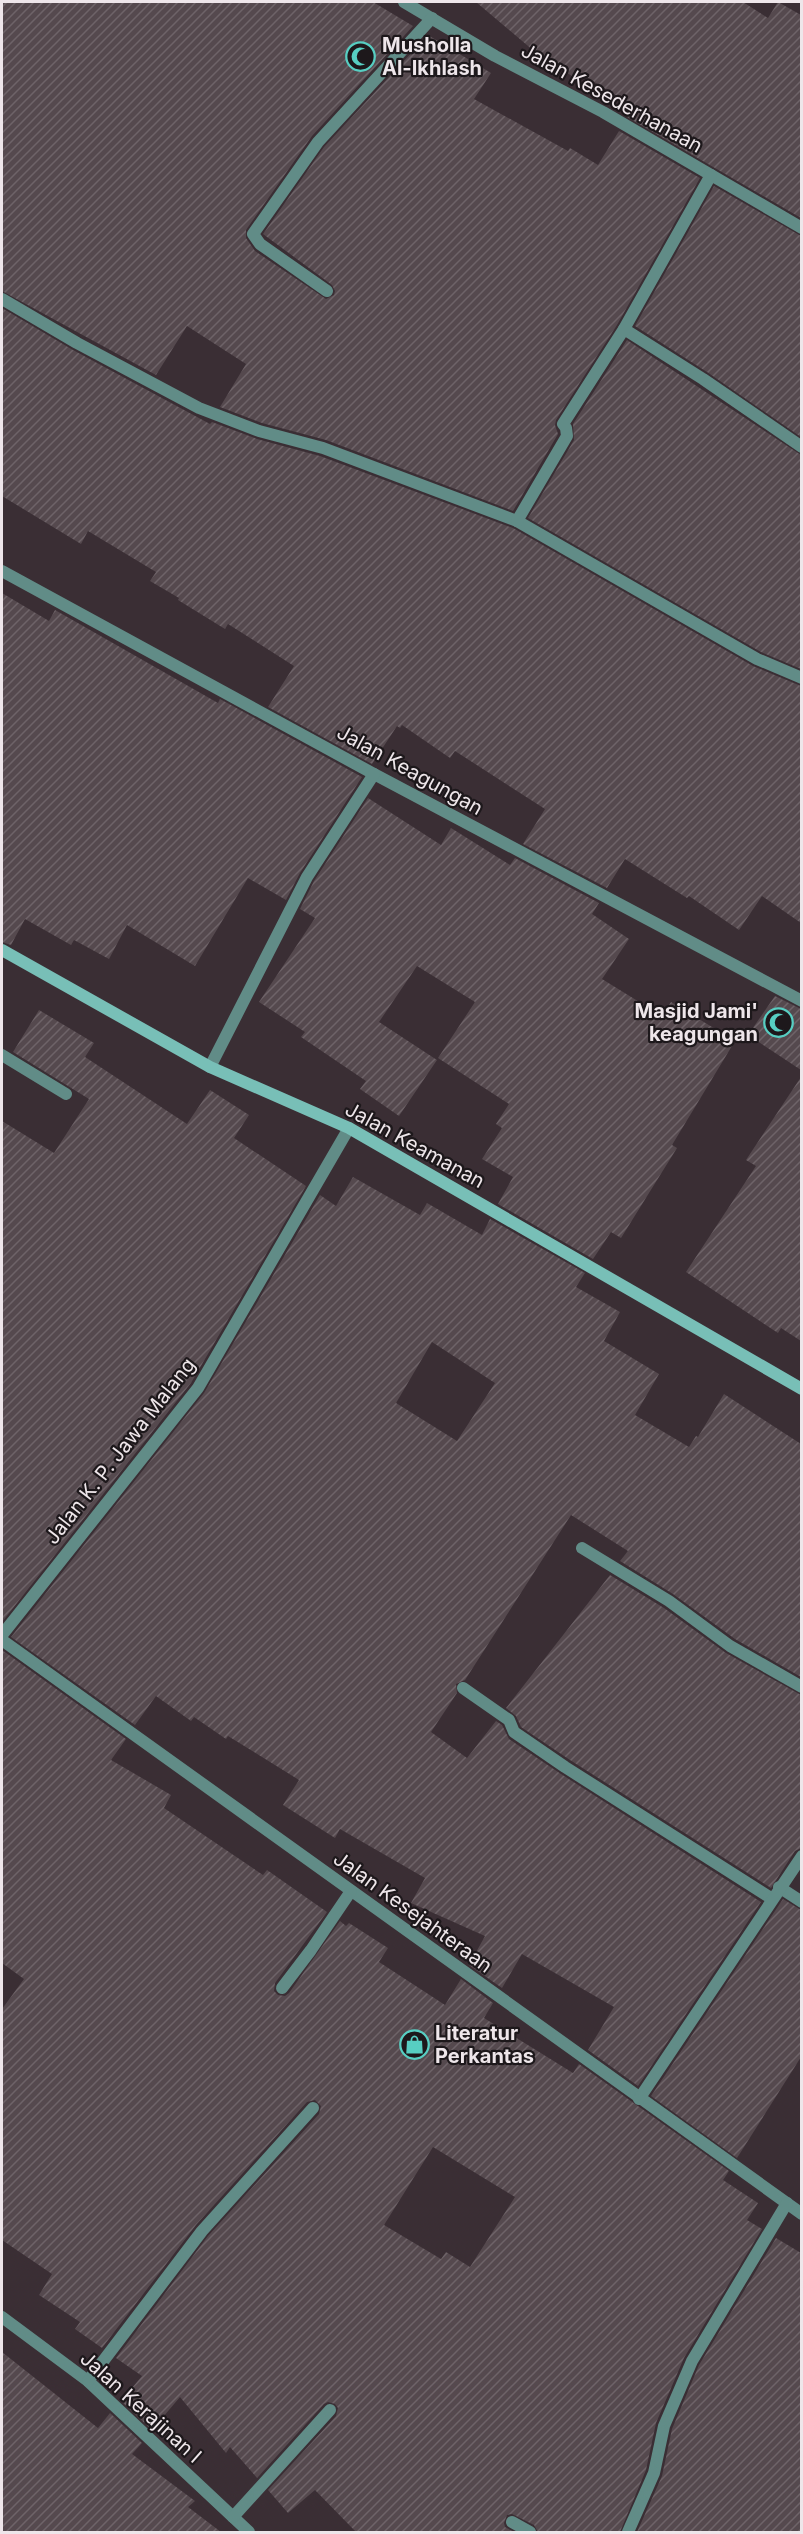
<svg xmlns="http://www.w3.org/2000/svg" width="803" height="2534" font-family="Inter,sans-serif">
<style>
.building{fill:url(#building-hatch);fill-rule:evenodd}
.lines{fill:none;stroke-linecap:round;stroke-linejoin:round}
.lane{stroke:#618c87;stroke-width:12}
.street{stroke:#618c87;stroke-width:12}
.secondary{stroke:#78bfb7;stroke-width:12}
.labels{text-anchor:middle;stroke-width:4.5;stroke-linejoin:round;paint-order:stroke}
.poi-label{font-size:20px;font-weight:bold;fill:#eee6ea;stroke:#1d181b;text-anchor:start}
.street-label{font-size:20px;fill:#eee6ea;stroke:#1d181b}
</style>
<defs>
<pattern id="building-hatch" width="6" height="6" patternUnits="userSpaceOnUse" patternTransform="scale(1.5)"><rect width="6" height="6" fill="#55494e"/><path d="M-1 1l2-2M0 6l6-6M5 7l2-2" fill="none" stroke="#6e6368"/></pattern>
</defs>
<rect width="100%" height="100%" fill="#3a2e34"/>
<!-- building -->
<g class="building">
<polygon points="2,2 373,2 413,26 312,136 246,230 246,238 255,251 326,299 334,295 335,291 332,285 263,234 324,147 428,35 491,73 474,99 568,151 570,148 598,165 619,131 700,178 617,325 556,420 555,425 558,434 513,511 326,440 262,423 220,407 246,364 187,326 156,375 2,291"/>
<polygon points="476,2 743,2 768,18 778,2 801,15 801,218 627,117 633,106 575,70 572,76 541,57"/>
<polygon points="714,186 801,236 801,437 707,372 635,326"/>
<polygon points="2,308 73,350 210,424 212,422 257,439 320,456 513,528 753,666 801,686 801,923 762,896 739,930 689,896 687,898 625,859 607,888 523,844 545,809 455,751 450,758 402,725 400,728 397,726 372,764 268,707 294,666 228,624 225,629 178,600 179,598 150,581 156,572 88,531 81,544 2,496"/>
<polygon points="627,340 801,455 801,669 761,652 528,518 574,440 573,424"/>
<polygon points="2,593 49,621 55,610 218,703 220,699 362,777 300,873 286,900 248,878 195,966 127,925 109,959 74,940 71,945 25,919 11,945 2,942"/>
<polygon points="368,798 441,845 451,828 510,865 515,858 599,903 592,914 629,939 602,979 662,1016 671,1002 735,1041 672,1145 677,1148 621,1238 611,1232 593,1259 498,1204 513,1177 482,1159 502,1128 496,1124 509,1104 438,1058 475,1002 417,966 379,1022 437,1060 399,1116 360,1089 366,1081 301,1037 305,1032 259,1002 315,918 300,909 314,881"/>
<polygon points="775,996 801,1009 801,1070 748,1035"/>
<polygon points="39,1010 94,1043 85,1057 187,1124 210,1090 249,1115 234,1138 306,1186 191,1383 2,1622 2,1121 54,1153 89,1099 13,1052"/>
<polygon points="801,1077 801,1341 781,1328 778,1333 686,1272 756,1166 746,1160"/>
<path d="M 353,1177 L 420,1215 L 427,1203 L 482,1235 L 490,1219 L 585,1273 L 576,1287 L 620,1312 L 604,1341 L 659,1374 L 635,1415 L 689,1447 L 696,1436 L 698,1437 L 724,1394 L 801,1444 L 801,1677 L 735,1639 L 673,1594 L 620,1561 L 628,1551 L 571,1515 L 465,1680 L 456,1684 L 457,1693 L 431,1732 L 467,1758 L 496,1721 L 502,1725 L 509,1739 L 561,1774 L 761,1902 L 638,2086 L 588,2050 L 614,2007 L 522,1954 L 502,1988 L 469,1965 L 485,1936 L 411,1903 L 425,1878 L 340,1829 L 335,1838 L 283,1805 L 299,1780 L 228,1736 L 226,1739 L 194,1717 L 191,1721 L 156,1696 L 135,1725 L 11,1637 L 204,1393 L 320,1195 L 336,1206 ZM 432,1342 L 495,1383 L 457,1441 L 396,1403 Z"/>
<polygon points="610,1575 664,1608 726,1653 801,1695 801,1848 795,1851 771,1888 570,1760 521,1727 516,1716 506,1708"/>
<path d="M 2,1650 L 126,1739 L 111,1760 L 171,1795 L 164,1808 L 263,1875 L 267,1870 L 327,1912 L 275,1983 L 274,1991 L 278,1995 L 285,1996 L 289,1993 L 340,1921 L 346,1926 L 349,1923 L 388,1948 L 379,1962 L 445,2005 L 461,1979 L 493,2003 L 484,2018 L 573,2073 L 579,2064 L 729,2171 L 723,2180 L 758,2203 L 747,2220 L 762,2229 L 684,2358 L 656,2423 L 646,2470 L 620,2532 L 538,2532 L 534,2525 L 512,2514 L 507,2515 L 504,2523 L 505,2527 L 514,2532 L 356,2532 L 315,2490 L 288,2513 L 268,2490 L 336,2416 L 338,2408 L 335,2404 L 328,2402 L 324,2404 L 257,2478 L 230,2447 L 226,2453 L 180,2397 L 152,2430 L 121,2401 L 142,2376 L 116,2358 L 208,2236 L 319,2114 L 321,2106 L 315,2100 L 307,2102 L 196,2225 L 102,2348 L 75,2329 L 80,2322 L 39,2295 L 52,2274 L 2,2240 L 2,2009 L 24,1979 L 2,1963 ZM 433,2147 L 515,2197 L 470,2267 L 446,2252 L 441,2259 L 384,2225 Z"/>
<polygon points="783,1899 801,1910 801,2057 737,2158 651,2096"/>
<polygon points="776,2238 801,2253 801,2532 637,2532 662,2476 672,2429 699,2365"/>
<polygon points="2,2352 98,2428 110,2413 142,2443 132,2454 195,2501 188,2507 221,2532 2,2532"/>
</g>
<g class="lines">
<!-- lane -->
<polyline class="lane" points="2,1055 66,1094"/>
<!-- street -->
<g class="street">
<polyline points="404,2 495,56 603,112 802,228"/>
<polyline points="327,291 260,244 253,234 318,142 432,18"/>
<polyline points="2,299 77,343 199,408 259,431 323,448 517,521 757,659 802,678"/>
<polyline points="624,329 703,379 802,447"/>
<polyline points="517,521 567,436 566,428 563,424 624,329 711,175"/>
<polyline points="2,571 374,774 802,1001"/>
<polyline points="210,1067 307,877 374,774"/>
<polyline points="582,1548 669,1601 730,1646 802,1687"/>
<polyline points="2,1635 198,1388 349,1128"/>
<polyline points="2,1640 802,2214"/>
<polyline points="463,1688 509,1720 514,1732 565,1767 771,1898"/>
<polyline points="779,1887 802,1902"/>
<polyline points="282,1988 311,1950 351,1891"/>
<polyline points="639,2099 802,1856"/>
<polyline points="2,2317 88,2381 249,2532"/>
<polyline points="88,2381 202,2231 313,2108"/>
<polyline points="233,2517 330,2410"/>
<polyline points="512,2522 530,2532"/>
<polyline points="628,2532 654,2473 664,2426 692,2361 787,2203"/>
</g>
<!-- secondary -->
<polyline class="secondary" points="2,950 210,1067 349,1128 802,1389"/>
</g>
<!-- icons -->
<defs>
<symbol id="mosque-ring" viewBox="-11 -11 22 22"><circle r="9.5" fill="#1d181b" stroke="#57cec2" stroke-width="1.5"/><path d="M3.5-4.9A6 6 0 1 0 3.5 4.9A5 5 0 1 1 3.5-4.9Z" fill="#57cec2"/></symbol>
<symbol id="shop-ring" viewBox="-11 -11 22 22"><circle r="9.5" fill="#1d181b" stroke="#57cec2" stroke-width="1.5"/><path d="M-5-2.5h2.3a2.7 3.5 0 0 1 5.4 0H5L5.5 6h-11ZM-1.5-2.5h3a1.5 2.3 0 0 0-3 0Z" fill="#57cec2"/></symbol>
</defs>
<g fill-rule="evenodd">
<use href="#mosque-ring" x="344" y="40" width="33" height="33"/>
<use href="#mosque-ring" x="762" y="1006" width="33" height="33"/>
<use href="#shop-ring" x="398" y="2028" width="33" height="33"/>
</g>
<g class="labels">
<!-- poi labels -->
<g class="poi-label">
<text x="382" y="52">Musholla<tspan x="382" dy="23">Al-Ikhlash</tspan></text>
<text x="758" y="1018" text-anchor="end">Masjid Jami'<tspan x="758" dy="23">keagungan</tspan></text>
<text x="435" y="2040">Literatur<tspan x="435" dy="23">Perkantas</tspan></text>
</g>
<!-- street labels -->
<g class="street-label">
<text transform="translate(612 98) rotate(29)" y="7">Jalan Kesederhanaan</text>
<text transform="translate(410 770) rotate(29)" y="7">Jalan Keagungan</text>
<text transform="translate(415 1145) rotate(29)" y="7">Jalan Keamanan</text>
<text transform="translate(120 1451) rotate(-52)" y="7">Jalan K. P. Jawa Malang</text>
<text transform="translate(413 1912) rotate(36)" y="7">Jalan Kesejahteraan</text>
<text transform="translate(141 2407) rotate(42)" y="7">Jalan Kerajinan I</text>
</g>
</g>
<!-- border -->
<rect width="803" height="2534" fill="none" stroke="#eee6ea" stroke-width="6"/>
</svg>
